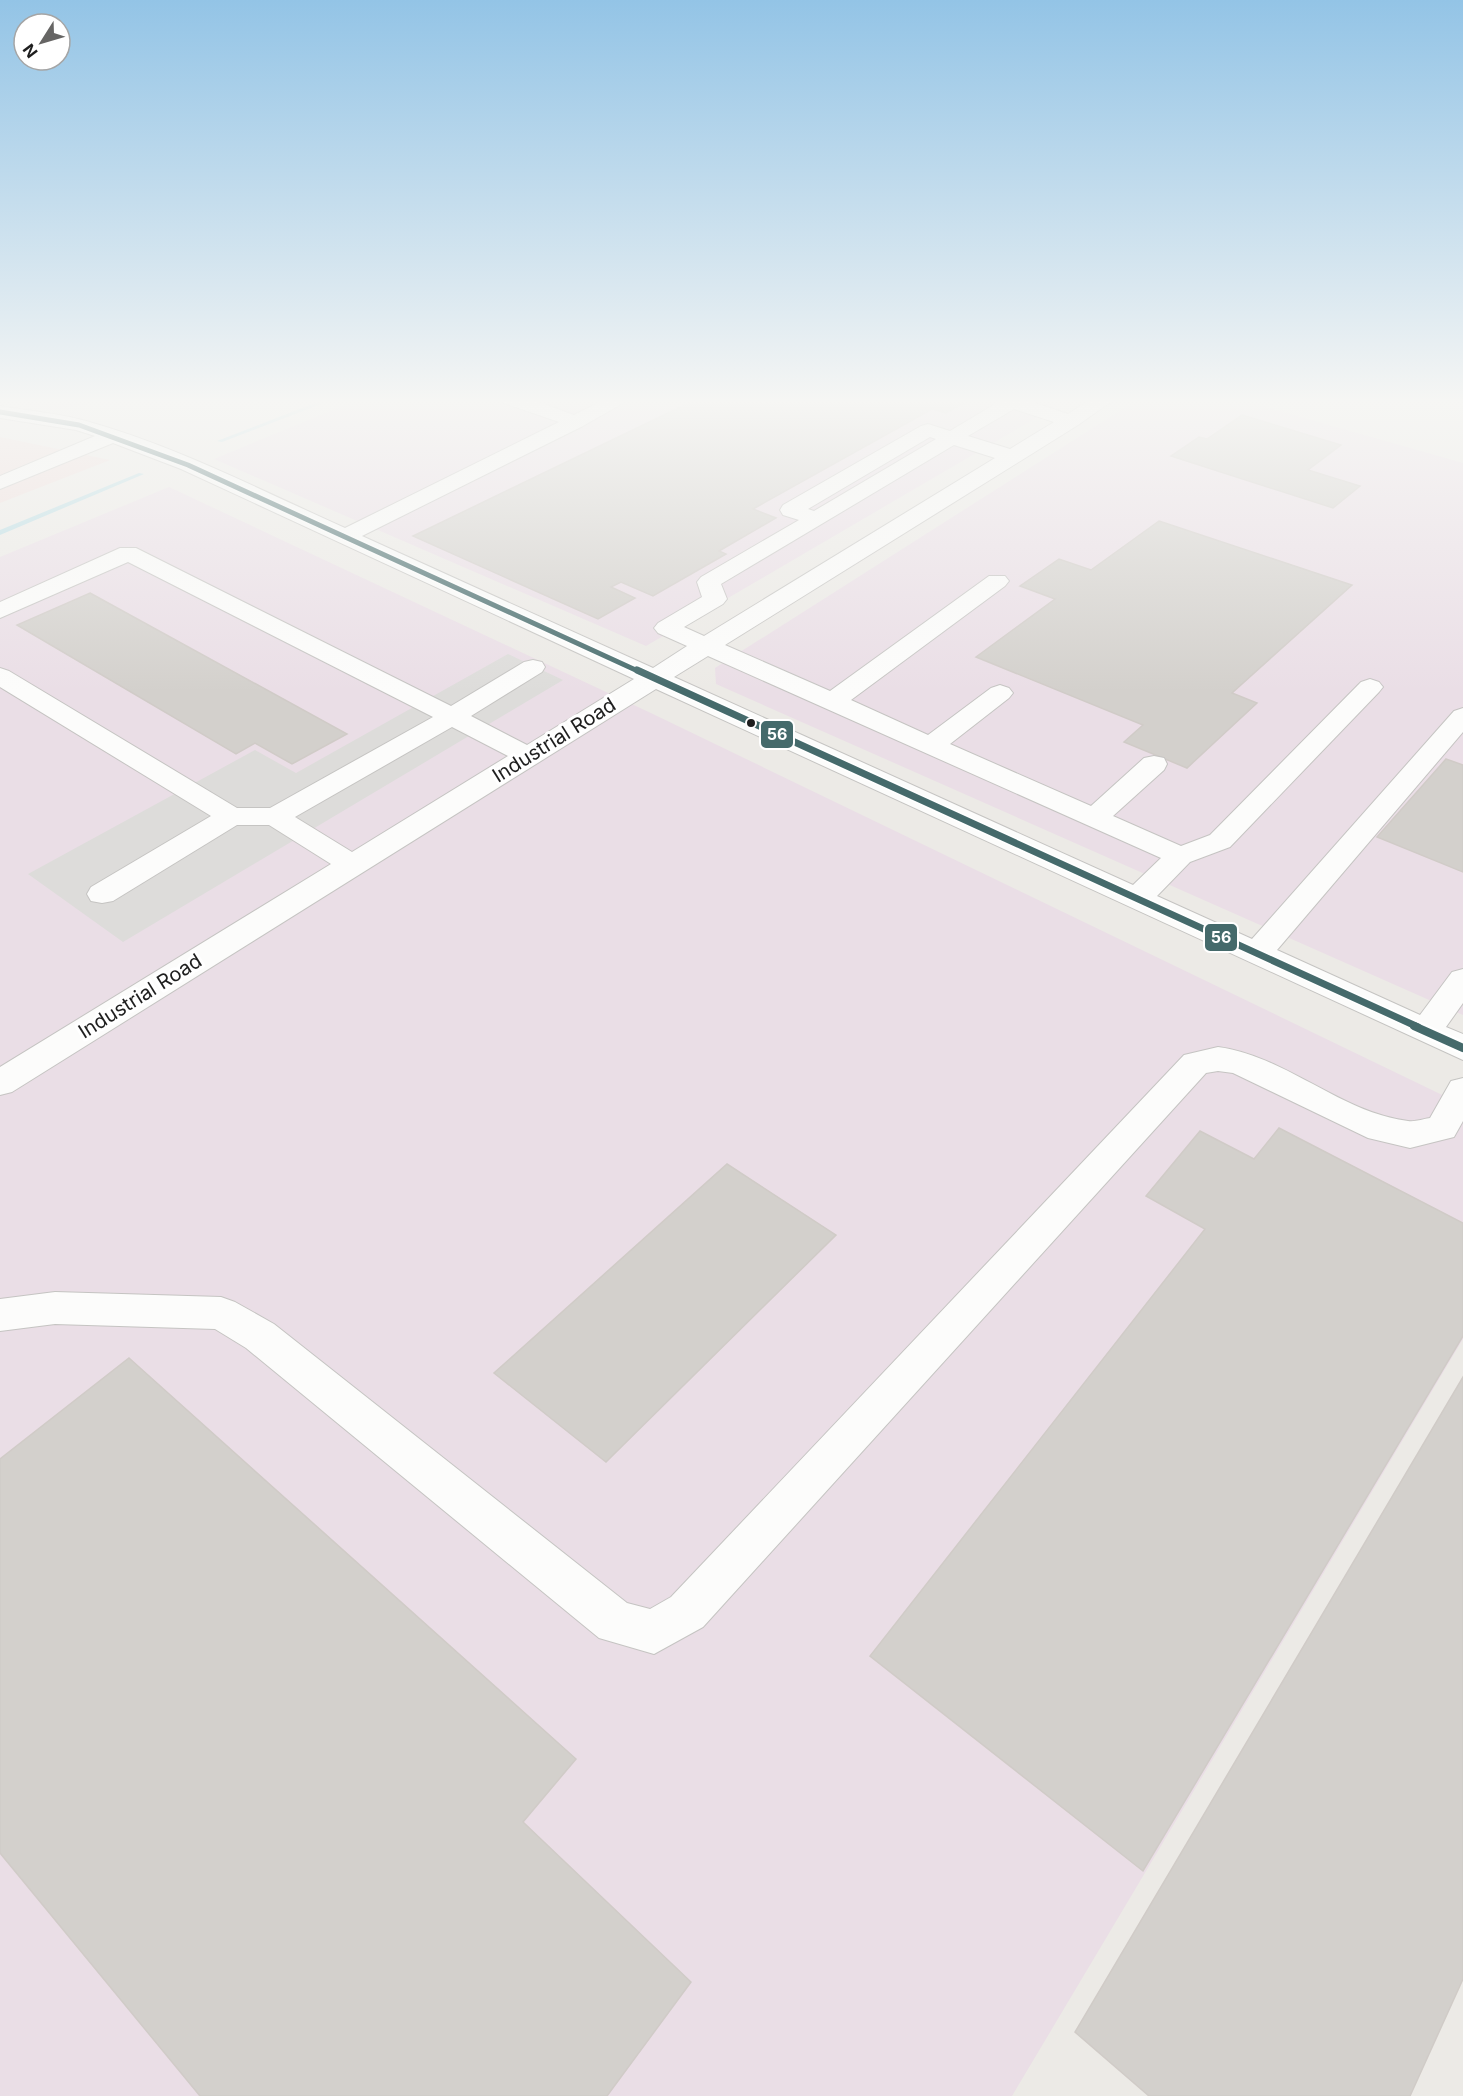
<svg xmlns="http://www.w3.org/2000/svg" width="1463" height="2096" font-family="Inter,sans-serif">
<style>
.commercial{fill:#efdcda}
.industrial{fill:#eadee6}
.parking{fill:#dddcda}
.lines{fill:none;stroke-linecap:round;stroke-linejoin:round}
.stream{fill:#b5dbe3;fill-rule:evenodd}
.building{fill:#d3d0cc;stroke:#d0cbc7;stroke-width:1.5}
.minor-casing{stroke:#c5c4c2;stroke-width:2}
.minor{fill:#fcfcfb;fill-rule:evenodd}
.bus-1-far2-casing{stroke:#fff;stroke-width:8}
.bus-1-far1-casing{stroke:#fff;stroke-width:10}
.bus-1-casing{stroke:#fff;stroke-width:13}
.bus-1-far2{stroke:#456a6b;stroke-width:5}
.bus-1-far1{stroke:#456a6b;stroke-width:7}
.bus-1{stroke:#456a6b;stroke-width:8}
.bus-dot{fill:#1e1e1e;stroke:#fff;stroke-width:2}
.labels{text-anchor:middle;stroke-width:6;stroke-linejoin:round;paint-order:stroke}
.street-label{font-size:20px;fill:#1e1e1e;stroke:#fff}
.line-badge{stroke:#fff;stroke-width:2}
.badge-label{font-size:16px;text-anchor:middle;font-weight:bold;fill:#fff}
</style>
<rect width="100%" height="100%" fill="#eceae6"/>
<!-- commercial -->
<polygon class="commercial" points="0,437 110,460 0,503"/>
<!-- industrial -->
<g class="industrial">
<polygon points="0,398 83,398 94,403 50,410"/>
<polygon points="362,398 1070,398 646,646 214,459"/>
<polygon points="1140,398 1234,398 1463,463 1463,1015 716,684 715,668"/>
<polygon points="169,487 655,715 1463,1105 1463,1339 1012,2096 0,2096 0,557"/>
</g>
<!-- parking -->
<polygon class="parking" points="508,654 563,680 123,942 28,874 255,750 296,773"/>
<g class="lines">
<!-- stream -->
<g class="stream">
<polygon points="328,398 337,398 222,442 217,441"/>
<polygon points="139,473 144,474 0,535 0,530"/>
</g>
</g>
<!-- building -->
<g class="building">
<polygon points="699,398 973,398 946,413 932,409 753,509 776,518 719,551 726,554 653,596 621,582 611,587 635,598 598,619 413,536"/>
<polygon points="1242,415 1341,445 1308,470 1360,486 1333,508 1171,456 1199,437 1207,439"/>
<polygon points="1159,521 1352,585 1232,693 1257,703 1187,768 1124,742 1143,725 976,657 1055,599 1020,586 1059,559 1091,570"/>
<polygon points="90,593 347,734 292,764 255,743 236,754 17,625"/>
<polygon points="1446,759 1463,765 1463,872 1377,837"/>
<polygon points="1279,1128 1463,1223 1463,1336 1143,1871 870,1656 1205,1229 1146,1196 1200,1131 1254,1159"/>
<polygon points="727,1164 836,1235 606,1462 494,1373"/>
<polygon points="129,1358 576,1759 523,1822 691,1982 607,2096 200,2096 0,1853 0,1459"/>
<polygon points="1463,1377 1463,1979 1410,2096 1149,2096 1075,2032"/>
</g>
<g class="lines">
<defs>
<g id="minor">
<path d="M 499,398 L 527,398 L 574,415 L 608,398 L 632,398 L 583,426 L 362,536 L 653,668 L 687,646 L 658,633 L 654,628 L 658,623 L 702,597 L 697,582 L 701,577 L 799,520 L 783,515 L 780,510 L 783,505 L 921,426 L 928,424 L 950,431 L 1005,398 L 1020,398 L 1068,414 L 1093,398 L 1116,398 L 1078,425 L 725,645 L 830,691 L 989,576 L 1005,576 L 1009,581 L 1005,586 L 851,700 L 928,735 L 991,688 L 1000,685 L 1009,688 L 1013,693 L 1009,698 L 950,744 L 1091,806 L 1144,758 L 1154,756 L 1164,758 L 1167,764 L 1164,770 L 1113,816 L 1181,846 L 1210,835 L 1361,682 L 1370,679 L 1379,682 L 1383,687 L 1379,692 L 1230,847 L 1190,862 L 1157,896 L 1252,939 L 1454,711 L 1463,708 L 1463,732 L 1277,950 L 1420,1015 L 1452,972 L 1463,969 L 1463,1003 L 1446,1027 L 1463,1034 L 1463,1060 L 656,689 L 12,1092 L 0,1095 L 0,1067 L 331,864 L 269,825 L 237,825 L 113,901 L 102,903 L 91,901 L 87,894 L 91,887 L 211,816 L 0,687 L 0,668 L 9,671 L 237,808 L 270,808 L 433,717 L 128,562 L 0,618 L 0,602 L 120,548 L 136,548 L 451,706 L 524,662 L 533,660 L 542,662 L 545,667 L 542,672 L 471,716 L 527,745 L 634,679 L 181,469 L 113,443 L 0,489 L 0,476 L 95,436 L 76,430 L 0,418 L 0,406 C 28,411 58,413 86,421 C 176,446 260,490 345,528 L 559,422 L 501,402 ZM 1014,409 L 1054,422 L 1010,449 L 968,436 ZM 930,437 L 936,439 L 814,511 L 808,509 ZM 954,445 L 995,458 L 704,636 L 684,627 L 723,604 L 727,599 L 721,584 ZM 708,656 L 1161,858 L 1133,885 L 674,677 ZM 452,727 L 508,756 L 352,852 L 295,817 Z"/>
<path d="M 1218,1047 C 1286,1056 1341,1113 1408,1121 C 1415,1122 1423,1119 1430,1118 L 1451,1081 L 1463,1078 L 1463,1121 L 1454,1137 L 1410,1148 L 1368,1138 L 1233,1073 L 1218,1071 L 1206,1073 L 703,1627 L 654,1654 L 599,1638 L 246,1348 L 215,1329 L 55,1324 L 0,1331 L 0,1299 L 55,1292 L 221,1297 L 235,1302 L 274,1324 L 627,1603 L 650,1609 L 671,1597 L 1184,1055 Z"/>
</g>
</defs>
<!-- minor casing -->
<use href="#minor" class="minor-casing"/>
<!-- minor -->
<use href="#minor" class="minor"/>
<defs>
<polyline id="bus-1-far2" points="0,412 79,425 188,465 640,672"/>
<polyline id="bus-1-far1" points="637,670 1418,1027"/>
<polyline id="bus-1" points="1414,1026 1463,1048"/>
</defs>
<!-- bus-1-far2 casing -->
<use href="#bus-1-far2" class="bus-1-far2-casing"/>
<!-- bus-1-far1 casing -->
<use href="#bus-1-far1" class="bus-1-far1-casing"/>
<!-- bus-1 casing -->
<use href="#bus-1" class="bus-1-casing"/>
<!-- bus-1-far2 -->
<use href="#bus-1-far2" class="bus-1-far2"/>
<!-- bus-1-far1 -->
<use href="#bus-1-far1" class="bus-1-far1"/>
<!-- bus-1 -->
<use href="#bus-1" class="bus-1"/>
</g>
<!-- sky -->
<linearGradient id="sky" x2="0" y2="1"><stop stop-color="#93c4e6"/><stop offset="0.58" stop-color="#f6f6f4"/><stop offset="1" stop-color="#f6f6f4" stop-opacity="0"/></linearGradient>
<rect width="1463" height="692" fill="url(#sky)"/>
<!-- markers -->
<circle class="bus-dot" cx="751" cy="723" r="5"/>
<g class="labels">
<!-- street labels -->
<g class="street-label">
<text transform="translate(554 740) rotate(-32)" y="7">Industrial Road</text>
<text transform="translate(140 996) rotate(-32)" y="7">Industrial Road</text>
</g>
</g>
<g class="line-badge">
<rect x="760" y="720" width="34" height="29" rx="6" fill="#456a6b"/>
<rect x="1204" y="923" width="34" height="29" rx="6" fill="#456a6b"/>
</g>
<g class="badge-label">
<text x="777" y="740">56</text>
<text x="1221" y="943">56</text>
</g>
<!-- north arrow -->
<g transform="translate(42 42) rotate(233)"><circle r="28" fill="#ffffff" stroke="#a5a5a5" stroke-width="1.5"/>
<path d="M0-4.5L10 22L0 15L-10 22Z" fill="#666564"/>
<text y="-9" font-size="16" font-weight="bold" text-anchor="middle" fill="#1e1e1e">N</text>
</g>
</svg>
